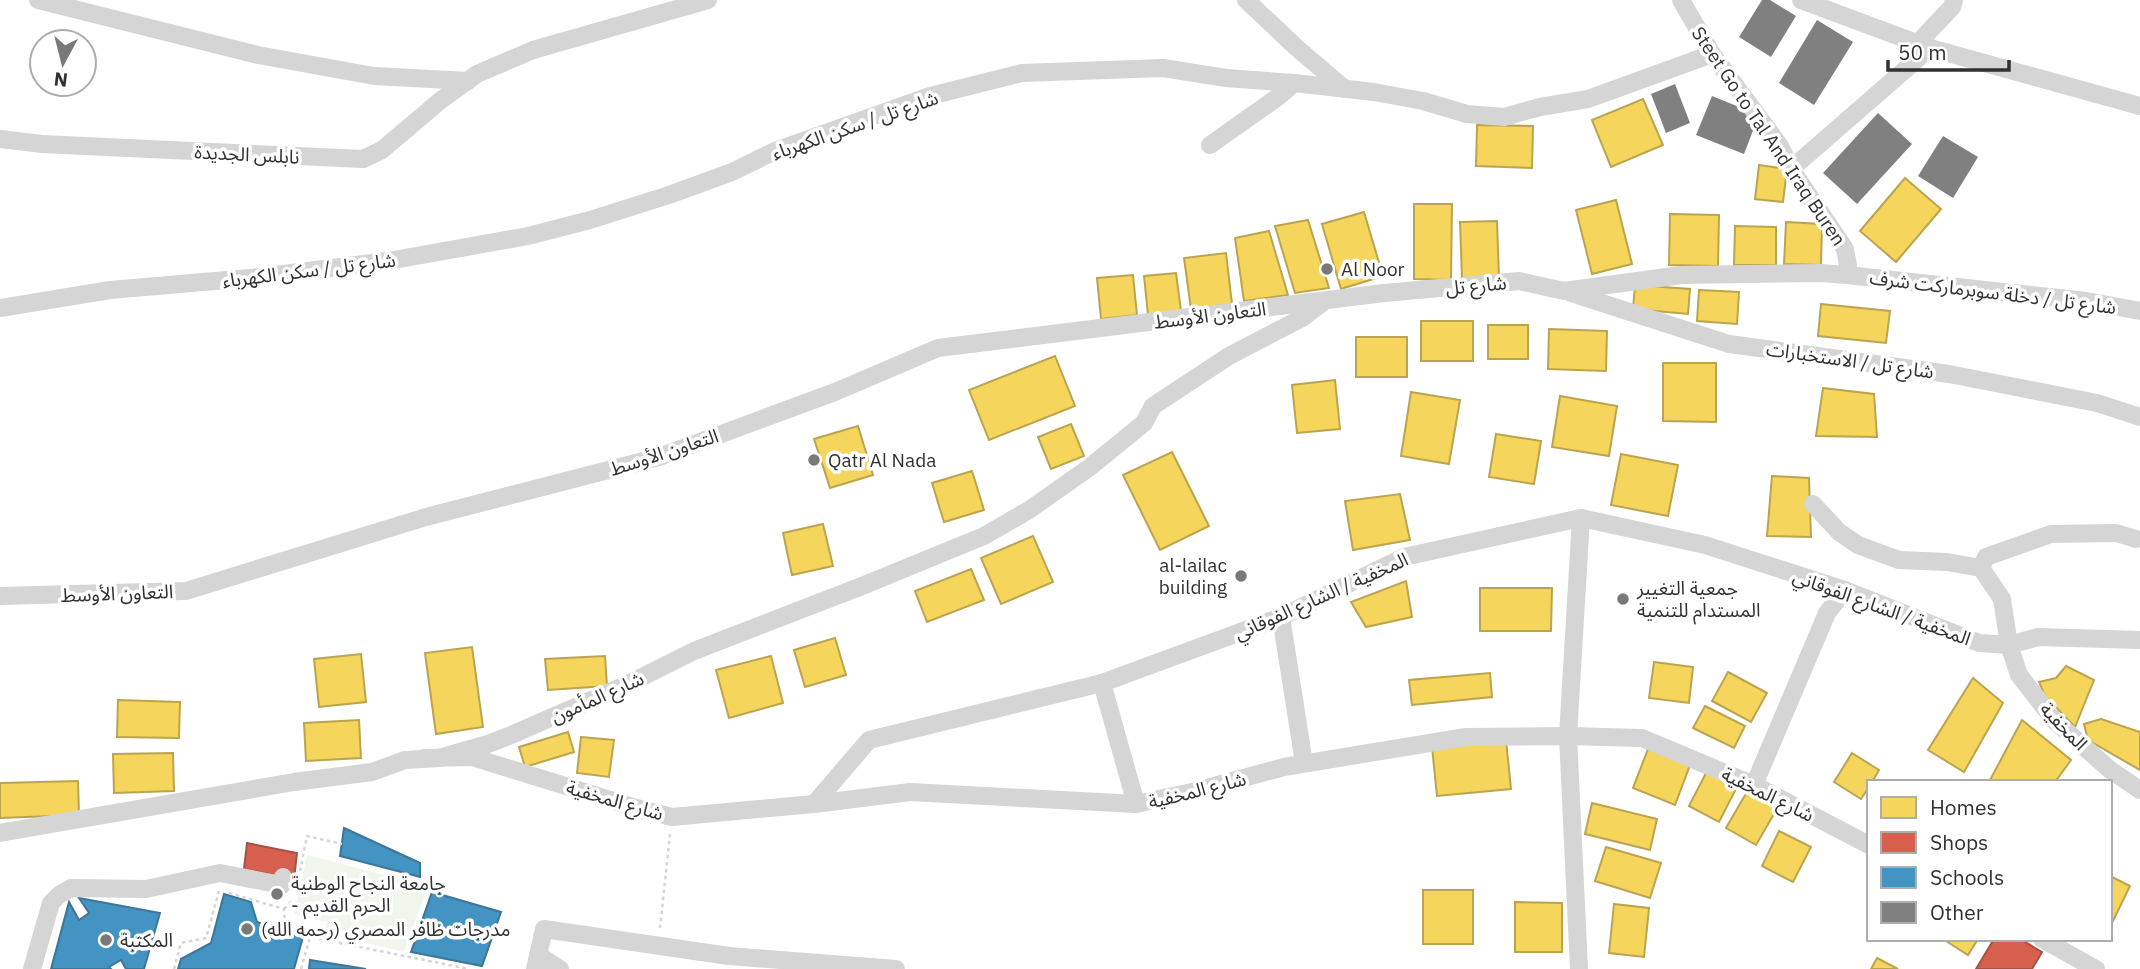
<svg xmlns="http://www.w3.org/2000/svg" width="2140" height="969" font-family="'IBM Plex Sans','Noto Sans Arabic',sans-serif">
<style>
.green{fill:#f1f6ed}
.homes{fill:#f6d55c;stroke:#bba44f;stroke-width:2}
.shops{fill:#d6604d;stroke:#a45245;stroke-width:2}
.schools{fill:#4393c3;stroke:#3e7697;stroke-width:2}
.building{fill:#808080}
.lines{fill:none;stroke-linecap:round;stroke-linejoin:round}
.path{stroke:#d5d5d5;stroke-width:2.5;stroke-dasharray:3.5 3.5;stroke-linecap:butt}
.minor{stroke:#d5d5d5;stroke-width:18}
.poi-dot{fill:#797979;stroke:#fff;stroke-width:2.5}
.labels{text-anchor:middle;stroke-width:7;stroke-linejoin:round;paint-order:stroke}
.street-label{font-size:19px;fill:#313131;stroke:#fff}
.poi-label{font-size:19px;fill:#313131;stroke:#fff;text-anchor:start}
</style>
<rect width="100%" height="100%" fill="#fff"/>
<!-- green -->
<polygon class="green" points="307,855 428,886 404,952 324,933 327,922 294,914"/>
<!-- homes -->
<g class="homes">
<polygon points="1643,99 1663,145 1611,167 1592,120"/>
<polygon points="1477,125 1533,126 1532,168 1476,166"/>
<polygon points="1759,165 1787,169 1783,202 1755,199"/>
<polygon points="1905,178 1941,209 1896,262 1860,231"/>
<polygon points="1616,200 1632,264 1592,274 1576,210"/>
<polygon points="1414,204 1452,204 1451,280 1414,279"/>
<polygon points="1364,212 1383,276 1341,289 1322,224"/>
<polygon points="1670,214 1719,215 1718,266 1669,265"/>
<polygon points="1308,220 1329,288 1295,293 1275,226"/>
<polygon points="1497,221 1499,278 1462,279 1460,222"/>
<polygon points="1786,222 1822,224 1821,265 1784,264"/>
<polygon points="1735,226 1776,227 1776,265 1734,265"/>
<polygon points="1269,231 1288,295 1244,301 1235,238"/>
<polygon points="1226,253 1232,304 1191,309 1184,258"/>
<polygon points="1176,273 1181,311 1148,315 1144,276"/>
<polygon points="1133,275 1137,315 1101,319 1097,278"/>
<polygon points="1635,285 1690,289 1688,314 1633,309"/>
<polygon points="1699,290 1739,292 1737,324 1697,321"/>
<polygon points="1821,304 1890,311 1886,343 1818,336"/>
<rect x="1421" y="321" width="52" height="40"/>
<rect x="1488" y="325" width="40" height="34"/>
<polygon points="1549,329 1607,331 1606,371 1548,369"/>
<rect x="1356" y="337" width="51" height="40"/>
<polygon points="1055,356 1075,406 989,440 969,390"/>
<polygon points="1663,363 1716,363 1716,422 1663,421"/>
<polygon points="1335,380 1340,429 1297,433 1292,385"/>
<polygon points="1823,388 1874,394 1877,437 1816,436"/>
<polygon points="1411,392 1460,400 1449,464 1401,456"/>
<polygon points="1560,396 1617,406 1609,456 1552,447"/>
<polygon points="1071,424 1084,456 1051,469 1038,437"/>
<polygon points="858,426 873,475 830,488 814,439"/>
<polygon points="1496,434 1541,441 1534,484 1489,477"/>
<polygon points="1172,452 1209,526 1160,550 1123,475"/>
<polygon points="1621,454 1678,465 1668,516 1611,505"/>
<polygon points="972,471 984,510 944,522 932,483"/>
<polygon points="1772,476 1809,478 1811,537 1767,536"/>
<polygon points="1400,494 1410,540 1353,550 1345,501"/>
<polygon points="823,524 833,566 792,575 783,533"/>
<polygon points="1033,536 1053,582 1001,604 981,558"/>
<polygon points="971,569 984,600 927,622 915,591"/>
<polygon points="1406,581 1412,617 1366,627 1351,602"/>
<polygon points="1480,588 1552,588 1551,631 1480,631"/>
<polygon points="835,638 846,675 805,687 794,650"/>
<polygon points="472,647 483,727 436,734 425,653"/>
<polygon points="361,654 366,702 319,707 314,659"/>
<polygon points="605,656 607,686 548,690 545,659"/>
<polygon points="771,656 783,703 729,718 716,670"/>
<polygon points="1654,662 1693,667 1689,703 1649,698"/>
<polygon points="2066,666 2094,680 2075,727 2045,696 2039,682 2056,678"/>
<polygon points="1728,672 1767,693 1751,722 1712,701"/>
<polygon points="1490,673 1492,697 1412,705 1409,680"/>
<polygon points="1973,678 2003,703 1964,772 1928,750"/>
<polygon points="118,700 180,702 179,738 117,737"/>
<polygon points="1705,706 1745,726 1734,748 1693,728"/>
<polygon points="2101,719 2140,732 2140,770 2088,740 2084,724"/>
<polygon points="359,720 361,758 306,761 304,723"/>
<polygon points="2022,720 2071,760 2055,782 1989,782"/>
<polygon points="568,732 574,752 525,767 519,747"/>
<polygon points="581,737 614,740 609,777 577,773"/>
<polygon points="1506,740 1511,789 1437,796 1432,747"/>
<polygon points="1648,749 1690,765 1675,805 1633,788"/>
<polygon points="173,753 174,791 114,793 113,754"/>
<polygon points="1852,753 1879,770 1872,782 1869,782 1869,787 1861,799 1834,782"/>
<polygon points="1707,771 1737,787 1719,822 1689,806"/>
<polygon points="78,781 79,815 0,818 0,783"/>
<polygon points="1748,790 1778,807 1756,845 1726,828"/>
<polygon points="1592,803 1657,819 1650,850 1585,834"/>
<polygon points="1779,831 1811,847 1793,882 1762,866"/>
<polygon points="1606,847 1661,863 1650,898 1595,881"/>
<polygon points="2110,876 2130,886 2111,925 2110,924"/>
<rect x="1423" y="890" width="50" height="54"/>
<polygon points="1515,902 1562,903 1562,952 1515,952"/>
<polygon points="1614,904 1649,908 1644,957 1609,953"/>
<polygon points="1943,939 1978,939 1968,955"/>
<polygon points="1877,958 1898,969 1871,969"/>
</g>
<!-- shops -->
<g class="shops">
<polygon points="247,843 297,853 294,879 244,869"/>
<polygon points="1994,939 2020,939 2042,952 2032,969 1976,969"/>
</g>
<!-- schools -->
<g class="schools">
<polygon points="344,828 420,863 420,877 340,856"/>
<polygon points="432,892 501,912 482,966 411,952"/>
<polygon points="224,894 251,902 257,922 303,937 294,969 178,969 181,959 211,943"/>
<polygon points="79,898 160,913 144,969 126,969 121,960 109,967 111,969 51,969 69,902 79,920 89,913"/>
<polygon points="310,960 366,969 309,969"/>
</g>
<!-- building -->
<g class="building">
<polygon points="1762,0 1770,0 1796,16 1771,57 1739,37"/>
<polygon points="1817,20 1853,42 1814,105 1779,83"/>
<polygon points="1675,84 1690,123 1666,133 1651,94"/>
<polygon points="1712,96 1759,115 1744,154 1696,135"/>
<polygon points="1878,113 1912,144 1857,204 1823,173"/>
<polygon points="1943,136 1978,157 1953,198 1918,176"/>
</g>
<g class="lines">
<!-- path -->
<g class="path">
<polyline points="300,871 307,836 342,844"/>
<polyline points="229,893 284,909 285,923 310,931 310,937 469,969"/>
<polyline points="284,909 294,899"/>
<polyline points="660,928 670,834"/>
<polyline points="174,969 181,943 206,938 219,891"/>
<polyline points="301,969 310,937"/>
</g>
<!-- minor -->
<g class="minor">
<polyline points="38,0 258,55 374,76 468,81"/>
<polyline points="1246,0 1298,49 1345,89"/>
<polyline points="1681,0 1712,54 1780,146 1791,169 1845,249 1848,265 1847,275"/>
<polyline points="1801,0 1930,48 2140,106"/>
<polyline points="1918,43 1952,7 1954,0"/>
<polyline points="0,139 42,144 363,159 382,150 441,100 477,74 533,50 708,0"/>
<polyline points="1210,145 1278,97 1294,83"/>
<polyline points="1791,169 1930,48"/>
<polyline points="1571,293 1729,344 1949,374 2097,403 2140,417"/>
<polyline points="0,308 110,290 250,278 388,261 528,236 590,220 669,195 732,172 775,151 930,96 1022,73 1163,68 1226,78 1294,83 1374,92 1423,101 1467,114 1504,117 1540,107 1588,99 1712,54"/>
<polyline points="1813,504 1839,532 1858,545 1899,560 1947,562 1981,568"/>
<polyline points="2136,539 2116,533 2051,534 1986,557 1981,568 2002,599 2009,645 2019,675 2055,721 2109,769 2140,790"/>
<polyline points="0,596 186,591 426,517 659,457 835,392 938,348 1384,293 1519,281 1564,291 1681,275 1821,273 1847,275 2086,301 2140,311"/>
<polyline points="1281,617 1304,763"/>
<polyline points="1102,683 1136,804"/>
<polyline points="424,758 472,757 633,807 672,817 814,804 910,792 1136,804 1192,792 1284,767 1466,737 1568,736 1642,738 1754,785 1869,845"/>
<polyline points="1754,785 1827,613 1845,590"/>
<polyline points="814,804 869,740 1102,683 1281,617 1404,557 1581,518 1705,545 1845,590 1979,643 2009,645 2038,637 2140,640"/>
<polyline points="0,833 294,782 372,772 405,760 439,758 488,744 509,736 628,684 694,651 862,586 984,536 1029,510 1090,467 1144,423 1153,406 1229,356 1302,318 1323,302"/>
<polyline points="2042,939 2096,969"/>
<polyline points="538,955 560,969"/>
<polyline points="32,969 51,903 59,895 71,888 146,889 220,873 282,885 283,877"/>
<polyline points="535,969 544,929 729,956 896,969"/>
<polyline points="1579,969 1568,736 1581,518"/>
</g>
</g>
<!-- markers -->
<g class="poi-dot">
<circle cx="1327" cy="269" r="7"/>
<circle cx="814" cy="460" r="7"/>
<circle cx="1241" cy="576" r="7"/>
<circle cx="1623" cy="599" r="7"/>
<circle cx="277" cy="894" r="7"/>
<circle cx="247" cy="929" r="7"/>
<circle cx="106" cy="940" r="7"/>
</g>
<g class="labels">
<!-- street labels -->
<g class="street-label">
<text transform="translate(855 125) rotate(-19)" y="7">شارع تل / سكن الكهرباء</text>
<text transform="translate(1769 136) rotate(56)" y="7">Steet Go to Tal And Iraq Buren</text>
<text transform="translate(247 154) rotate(3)" y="7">نابلس الجديدة</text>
<text transform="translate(309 270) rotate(-7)" y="7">شارع تل / سكن الكهرباء</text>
<text transform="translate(1476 285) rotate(-5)" y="7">شارع تل</text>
<text transform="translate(1993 292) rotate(7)" y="7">شارع تل / دخلة سوبرماركت شرف</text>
<text transform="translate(1210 315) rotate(-7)" y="7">التعاون الأوسط</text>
<text transform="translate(1850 360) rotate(8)" y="7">شارع تل / الاستخبارات</text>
<text transform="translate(664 452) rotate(-18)" y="7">التعاون الأوسط</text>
<text transform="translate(117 593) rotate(-2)" y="7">التعاون الأوسط</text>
<text transform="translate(1321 596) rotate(-24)" y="7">المخفية / الشارع الفوقاني</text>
<text transform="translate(1882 607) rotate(20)" y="7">المخفية / الشارع الفوقاني</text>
<text transform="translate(597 697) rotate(-24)" y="7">شارع المأمون</text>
<text transform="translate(2064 726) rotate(46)" y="7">المخفية</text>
<text transform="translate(1197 790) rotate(-14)" y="7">شارع المخفية</text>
<text transform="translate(1768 794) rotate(26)" y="7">شارع المخفية</text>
<text transform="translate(615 800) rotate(16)" y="7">شارع المخفية</text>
</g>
<!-- poi labels -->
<g class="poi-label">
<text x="1341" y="276">Al Noor</text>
<text x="828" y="467">Qatr Al Nada</text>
<text x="1227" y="572" text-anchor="end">al-lailac<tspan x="1227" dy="22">building</tspan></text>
<text x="1637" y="595">جمعية التغيير<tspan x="1637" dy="22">المستدام للتنمية</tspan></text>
<text x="291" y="890">جامعة النجاح الوطنية<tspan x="291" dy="22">- الحرم القديم</tspan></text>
<text x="261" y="936">مدرجات ظافر المصري (رحمه الله)</text>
<text x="120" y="947">المكتبة</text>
</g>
</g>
<!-- legend -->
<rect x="1867" y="780" width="245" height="161" fill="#ffffff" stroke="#adadad" stroke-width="2"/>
<rect x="1881" y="797" width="35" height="21" fill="#f6d55c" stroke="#adadad" stroke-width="2"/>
<text x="1930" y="815" font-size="21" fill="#313131">Homes</text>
<rect x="1881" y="832" width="35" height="21" fill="#d6604d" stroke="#adadad" stroke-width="2"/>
<text x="1930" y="850" font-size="21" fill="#313131">Shops</text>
<rect x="1881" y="867" width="35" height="21" fill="#4393c3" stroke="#adadad" stroke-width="2"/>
<text x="1930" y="885" font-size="21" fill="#313131">Schools</text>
<rect x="1881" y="902" width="35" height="21" fill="#808080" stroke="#adadad" stroke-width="2"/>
<text x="1930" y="920" font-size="21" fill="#313131">Other</text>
<!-- north arrow -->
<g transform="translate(63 63) rotate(187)"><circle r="33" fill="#ffffff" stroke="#adadad" stroke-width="2"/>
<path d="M0-5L12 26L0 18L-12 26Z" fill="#797979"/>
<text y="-10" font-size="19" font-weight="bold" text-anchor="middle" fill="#313131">N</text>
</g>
<!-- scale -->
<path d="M1888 60v10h121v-10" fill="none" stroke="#313131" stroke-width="3.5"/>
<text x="1898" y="60" font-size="21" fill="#313131" stroke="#ffffff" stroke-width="5" paint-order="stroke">50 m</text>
</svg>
